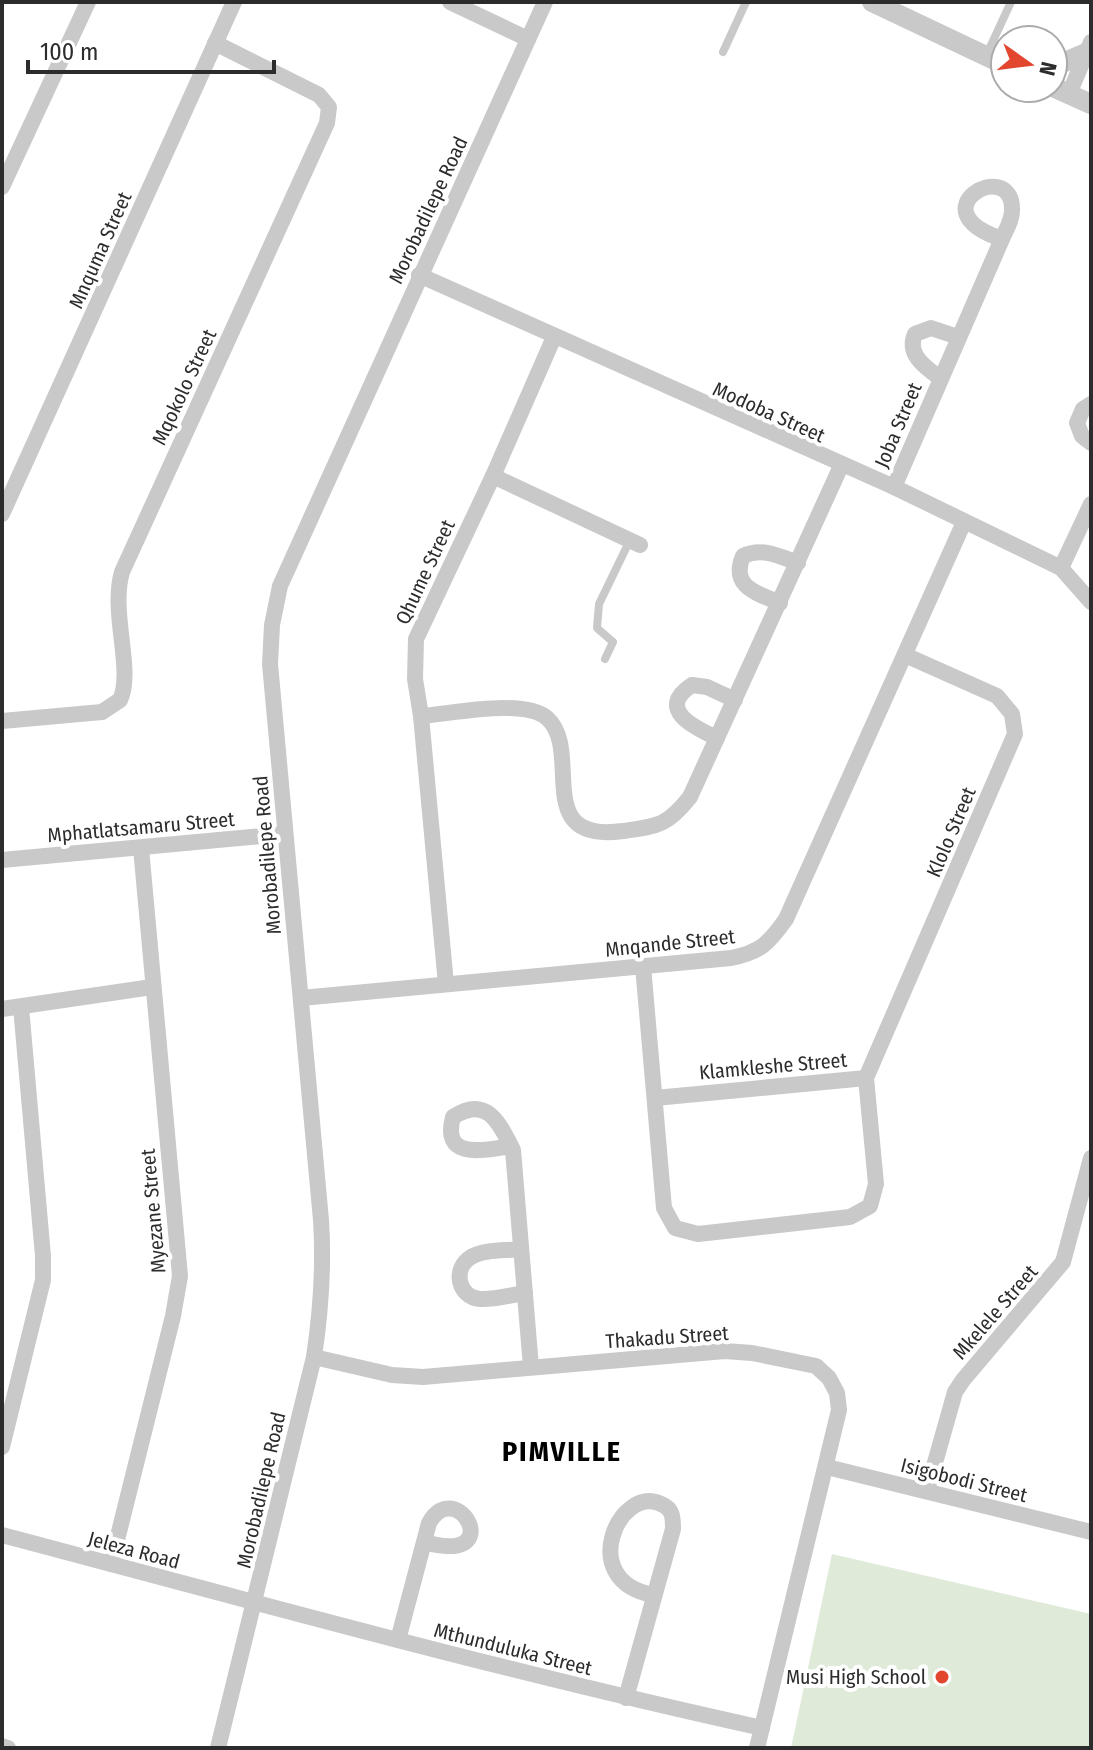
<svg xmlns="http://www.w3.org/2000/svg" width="1093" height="1750" font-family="'Fira Sans Condensed',sans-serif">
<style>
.green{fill:#dfead9}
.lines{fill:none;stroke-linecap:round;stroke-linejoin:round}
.service{stroke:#c9c9c9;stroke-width:8}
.minor{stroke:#c9c9c9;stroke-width:16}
.tertiary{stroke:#c9c9c9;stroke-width:20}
.poi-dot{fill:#e2462f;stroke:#fff;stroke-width:3}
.labels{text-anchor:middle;stroke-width:8;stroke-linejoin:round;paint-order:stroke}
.street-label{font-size:20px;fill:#2c2c2c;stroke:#fff}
.poi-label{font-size:20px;fill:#2c2c2c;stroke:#fff;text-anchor:end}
.district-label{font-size:28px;font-weight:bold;letter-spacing:2px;fill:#000;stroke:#fff}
</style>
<rect width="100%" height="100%" fill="#fff"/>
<!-- green -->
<polygon class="green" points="832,1554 1091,1614 1091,1748 791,1748"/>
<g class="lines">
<!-- service -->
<g class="service">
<polyline points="723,52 746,2"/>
<polyline points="986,56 1011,2"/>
<polyline points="605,659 613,642 597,628 599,604 630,540"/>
</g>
<!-- minor -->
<g class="minor">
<polyline points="450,2 528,39"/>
<polyline points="1069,94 1091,42"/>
<polyline points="2,187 88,2"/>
<polyline points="419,275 894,487 1061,568 1091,602"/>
<path d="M 940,378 C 925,367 906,354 915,334 L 931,328 L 958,337"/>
<polyline points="1091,404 1083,409 1077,423 1082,436 1091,443"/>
<polyline points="493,476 640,545"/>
<path d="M 894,487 L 1002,239 C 1006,230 1013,219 1012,208 C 1011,157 915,210 1002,239"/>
<polyline points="2,514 234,2"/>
<polyline points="1061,568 1091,504"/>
<path d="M 780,603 C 757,593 730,587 743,556 C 762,547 779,556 798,563"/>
<path d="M 421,716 C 451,714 524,698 547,718 C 584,751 530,844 623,831 C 658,826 667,826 690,797 L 841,466"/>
<path d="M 2,721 L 102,712 L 120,700 C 134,670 110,613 122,572 L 327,123 L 329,107 L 319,95 L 215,43"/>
<path d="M 717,738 C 695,728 655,709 692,685 L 707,687 L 735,700"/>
<polyline points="2,860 284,834"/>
<polyline points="643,966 664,1208 675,1228 698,1234 850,1217 870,1206 876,1184 866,1078 1015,734 1012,714 997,696 905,655"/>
<polyline points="446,984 421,716 415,679 416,639 493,476 554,337"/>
<path d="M 301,998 L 731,958 C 761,952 769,943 786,919 L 964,522"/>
<polyline points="2,1009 152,987"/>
<polyline points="655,1098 866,1078"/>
<path d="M 511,1146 C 485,1150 441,1161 453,1117 C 485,1096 498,1120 511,1146 L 513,1150 L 531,1367"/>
<path d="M 521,1249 C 506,1251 485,1249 471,1257 C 452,1269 458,1297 480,1299 C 494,1300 511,1295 525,1293"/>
<polyline points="314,1357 392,1375 423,1377 725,1351 752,1353 816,1366 829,1378 837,1393 839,1410 757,1748"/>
<polyline points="2,1447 43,1280 43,1256 21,1007"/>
<polyline points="827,1467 1091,1532"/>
<polyline points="927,1491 955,1392 963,1380 1063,1262 1091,1158"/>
<path d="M 2,1535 C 255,1602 506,1672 762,1728"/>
<polyline points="111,1564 173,1316 180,1276 141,848"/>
<path d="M 398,1640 L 429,1523 C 456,1474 510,1566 424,1542"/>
<path d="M 626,1698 L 673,1529 C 673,1517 673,1509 661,1504 C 619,1484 576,1581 653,1595"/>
<polyline points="2,1746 8,1748"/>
<path d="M 218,1748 L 314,1357 C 321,1310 324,1266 321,1220 L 270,664 L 272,625 L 280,586 L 545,2"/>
</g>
<!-- tertiary -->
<g class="tertiary">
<polyline points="872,2 1005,65"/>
<polyline points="1053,67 1086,53"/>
<polyline points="1053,87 1091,104"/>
</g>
</g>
<!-- markers -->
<circle class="poi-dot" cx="942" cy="1677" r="8"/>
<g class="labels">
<!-- street labels -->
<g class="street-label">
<text transform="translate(428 210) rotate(-65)" y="7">Morobadilepe Road</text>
<text transform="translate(100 250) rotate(-66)" y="7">Mnquma Street</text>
<text transform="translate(184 387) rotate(-65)" y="7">Mqokolo Street</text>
<text transform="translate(769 412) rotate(24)" y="7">Modoba Street</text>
<text transform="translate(898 425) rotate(-67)" y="7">Joba Street</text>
<text transform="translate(425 572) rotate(-65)" y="7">Qhume Street</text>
<text transform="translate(141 827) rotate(-5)" y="7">Mphatlatsamaru Street</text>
<text transform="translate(951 832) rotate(-67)" y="7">Klolo Street</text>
<text transform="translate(267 855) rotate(-95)" y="7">Morobadilepe Road</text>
<text transform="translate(670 943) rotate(-6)" y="7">Mnqande Street</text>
<text transform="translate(773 1066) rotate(-5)" y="7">Klamkleshe Street</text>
<text transform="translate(153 1211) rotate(-95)" y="7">Myezane Street</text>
<text transform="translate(995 1312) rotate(-49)" y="7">Mkelele Street</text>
<text transform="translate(667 1337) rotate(-4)" y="7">Thakadu Street</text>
<text transform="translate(964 1480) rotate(14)" y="7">Isigobodi Street</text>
<text transform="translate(261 1490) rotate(-77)" y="7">Morobadilepe Road</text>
<text transform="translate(134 1550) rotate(15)" y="7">Jeleza Road</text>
<text transform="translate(513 1649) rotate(14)" y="7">Mthunduluka Street</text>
</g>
<!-- poi labels -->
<g class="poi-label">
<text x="926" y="1684">Musi High School</text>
</g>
<!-- district labels -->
<g class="district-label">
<text x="562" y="1461">PIMVILLE</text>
</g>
</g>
<!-- border -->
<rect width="1093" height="1750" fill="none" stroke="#2c2c2c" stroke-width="8"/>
<!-- north arrow -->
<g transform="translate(1029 64) rotate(104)"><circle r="38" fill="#ffffff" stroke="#ababab" stroke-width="2"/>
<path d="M0-6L14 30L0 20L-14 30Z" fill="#e2462f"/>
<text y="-12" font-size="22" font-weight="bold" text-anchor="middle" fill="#2c2c2c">N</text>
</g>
<!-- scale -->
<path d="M28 60v12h246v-12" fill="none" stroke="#2c2c2c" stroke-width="4"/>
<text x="40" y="60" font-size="24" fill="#2c2c2c" stroke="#ffffff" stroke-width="6" paint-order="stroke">100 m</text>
</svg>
